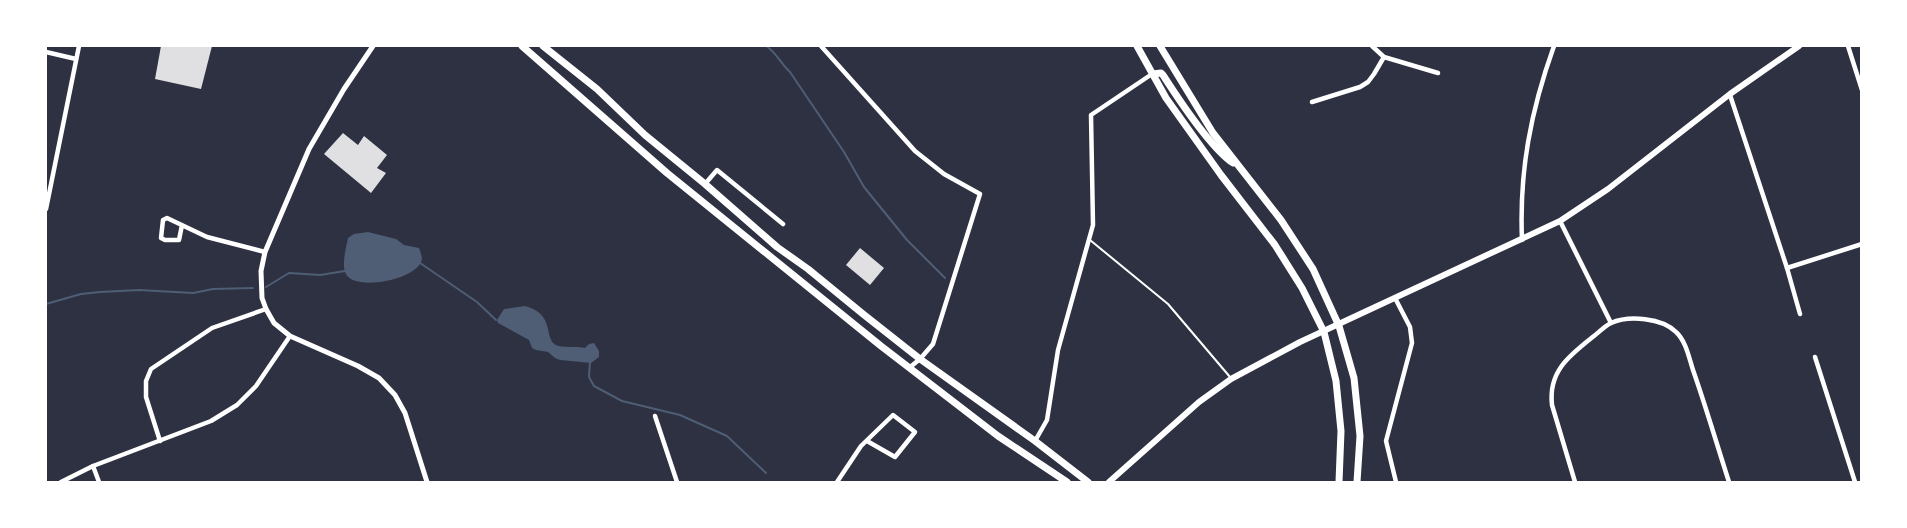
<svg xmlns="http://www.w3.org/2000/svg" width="1907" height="528" font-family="'Open Sans',sans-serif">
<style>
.water{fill:#4f5d75}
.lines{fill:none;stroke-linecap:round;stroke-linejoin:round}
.stream{stroke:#4f5d75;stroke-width:2}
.building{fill:#e0e0e3}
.service{stroke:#fff;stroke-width:2}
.minor{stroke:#fff;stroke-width:4.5}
.tertiary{stroke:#fff;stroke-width:5}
.secondary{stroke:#fff;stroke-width:6}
.primary{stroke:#fff;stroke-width:7}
</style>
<rect width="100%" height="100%" fill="#2d3142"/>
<!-- water -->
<g class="water">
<path d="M 368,232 L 396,239 L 404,245 L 419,248 C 420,251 422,256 422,259 C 419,280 351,293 345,272 C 342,262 346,248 348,238 L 354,234 Z"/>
<path d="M 525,306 C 556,314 543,338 556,345 C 561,348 578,346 585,348 L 589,344 L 594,343 L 599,351 L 599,357 L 591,363 L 560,360 L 555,358 L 548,352 L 536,350 L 532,348 L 529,340 L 498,323 L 497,320 L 504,309 Z"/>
</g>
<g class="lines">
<!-- stream -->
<g class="stream">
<path d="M 766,46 C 776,52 781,64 790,72 L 844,152 L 864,187 L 907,240 L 945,278"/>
<polyline points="420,263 477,302 496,320"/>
<polyline points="266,287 289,273 320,275 345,271"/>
<polyline points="46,304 81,294 100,292 139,290 193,293 213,289 253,288"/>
<polyline points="590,361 589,377 594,386 622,401 680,415 727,436 766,473"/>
</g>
</g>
<!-- building -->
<g class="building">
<polygon points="161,46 212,46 201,89 155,79"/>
<polygon points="343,133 358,145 364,136 387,155 377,168 386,173 371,193 324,154"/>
<polygon points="860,248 884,268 870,285 846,265"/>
</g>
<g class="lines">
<!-- service -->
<polyline class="service" points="1090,240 1168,304 1230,377"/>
<!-- minor -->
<g class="minor">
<polyline points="821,46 915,151 944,174 980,194 933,344 920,359 909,368"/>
<polyline points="1372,46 1384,57 1438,73"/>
<polyline points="1848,46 1862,90"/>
<polyline points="46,52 76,59"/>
<polyline points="1730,95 1787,268 1800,314"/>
<polyline points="1312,102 1360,87 1368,82 1374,74 1384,57"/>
<polyline points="705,184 717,170 783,224"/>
<polyline points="46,209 79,46"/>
<polyline points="1560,221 1611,323"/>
<polyline points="182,225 179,240 165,240 161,238 163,220 167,218 207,237 265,252"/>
<path d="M 1522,240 C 1519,171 1531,110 1554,46"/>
<polyline points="1787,268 1862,244"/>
<polyline points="1395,298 1410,327 1412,343 1386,441 1396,482"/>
<polyline points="1815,357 1855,482"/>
<polyline points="655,416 677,482"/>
<polyline points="160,441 146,397 146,381 151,369 212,328 266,309"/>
<polyline points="1035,441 1047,420 1058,350 1093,225 1091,115 1152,74"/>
<polyline points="93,466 99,482"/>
<polyline points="61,482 93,466 211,421 237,405 256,386 290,336"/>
<polyline points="837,482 861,446 893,415 915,432 895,457 867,441"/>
<path d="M 1575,482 L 1552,405 C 1548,371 1570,355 1594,336 C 1599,332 1605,326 1611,323 C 1629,315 1662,318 1676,332 C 1686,341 1689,358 1693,370 C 1706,407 1717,445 1729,482"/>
</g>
<!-- tertiary -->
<polyline class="tertiary" points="373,46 344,89 309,149 265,252 261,271 262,298 266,309 274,323 290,336 358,366 379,378 395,395 405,413 427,482"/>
<!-- secondary -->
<polyline class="secondary" points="1109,482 1199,402 1231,379 1300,342 1560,221 1608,189 1730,94 1799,46"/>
<!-- primary -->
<g class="primary">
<polyline points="522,46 667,173 881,346 998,436 1067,482"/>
<polyline points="543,46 597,89 645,135 705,184 777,247 808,269 863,314 920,359 1035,441 1088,482"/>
<polyline points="1137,46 1166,98 1221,175 1275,245 1302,288 1324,332 1336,381 1341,431 1339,482"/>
<polyline points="1160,46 1213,133 1281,220 1313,269 1339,326 1354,378 1360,436 1357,482"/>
<path d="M 1153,74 L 1161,73 L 1163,75 C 1179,100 1210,147 1233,163"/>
</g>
</g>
<!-- border -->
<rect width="1907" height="528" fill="none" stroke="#ffffff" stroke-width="94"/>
</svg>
